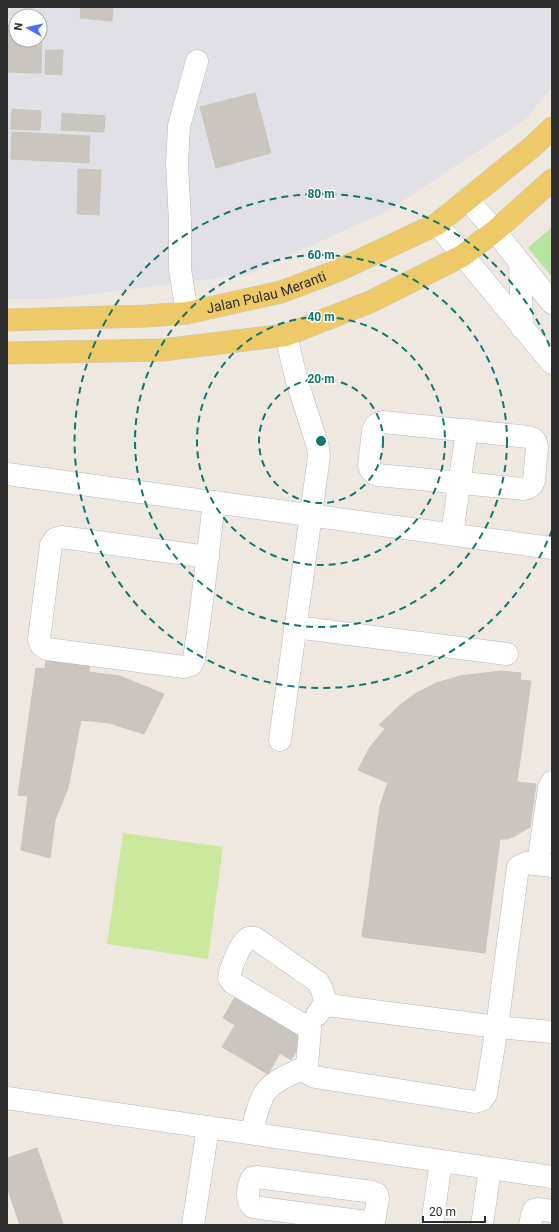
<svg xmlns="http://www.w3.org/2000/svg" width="559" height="1232" font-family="Roboto,sans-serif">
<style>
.industrial{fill:#e2e0e7;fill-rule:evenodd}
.green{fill:#b8e29f}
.pitch{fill:#cbe99c}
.building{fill:#cac6bf;stroke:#cac4ba}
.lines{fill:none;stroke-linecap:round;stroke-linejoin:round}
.minor-casing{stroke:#b4b7c0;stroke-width:23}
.major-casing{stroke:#c8c8c8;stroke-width:23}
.minor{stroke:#fff;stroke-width:22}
.major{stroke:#edc967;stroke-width:22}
.ring{fill:none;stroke:#0f766e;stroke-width:2;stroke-dasharray:7 5}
.labels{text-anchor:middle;stroke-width:3;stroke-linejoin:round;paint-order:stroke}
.street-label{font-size:14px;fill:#2d2d2d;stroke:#fff}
.centre{fill:#0f766e;stroke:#fff;stroke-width:2}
.ring-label{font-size:12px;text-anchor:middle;font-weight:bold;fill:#0f766e;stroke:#fff;stroke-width:3;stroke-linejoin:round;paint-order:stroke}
</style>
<rect width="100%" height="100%" fill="#eee8e1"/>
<!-- industrial -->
<path class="industrial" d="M 7,7 L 552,7 L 552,87 L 526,119 L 386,212 L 248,274 L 55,299 L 7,299 ZM 16,16 L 40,16 L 40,40 L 16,40 Z"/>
<!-- green -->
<polygon class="green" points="552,227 552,277 528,248"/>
<!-- pitch -->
<polygon class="pitch" points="123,833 223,847 208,959 107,944"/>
<!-- building -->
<g class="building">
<polygon points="81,7 113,7 112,21 80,18"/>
<polygon points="7,25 16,26 16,40 40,40 40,26 42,26 41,73 7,72"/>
<polygon points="46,50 63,50 62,75 45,74"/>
<polygon points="255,93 271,153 216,168 200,107"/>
<polygon points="12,109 41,111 40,130 11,129"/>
<polygon points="62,113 105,116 104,132 61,130"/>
<polygon points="12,132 90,136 89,163 11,159"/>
<polygon points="78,169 101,170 99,215 77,214"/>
<polygon points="48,642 91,648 89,672 120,676 164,694 144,734 109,723 81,720 68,788 55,820 50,858 21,850 28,796 18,795 36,668 45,669"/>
<polygon points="501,671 521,673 520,680 531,681 517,782 536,784 530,827 513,837 507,839 500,839 485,953 362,937 380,806 388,783 358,770 370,747 385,729 379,725 400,705 415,694 436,683 460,676"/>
<polygon points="238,992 307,1033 291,1060 280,1053 268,1074 222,1047 235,1025 223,1018"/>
<polygon points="37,1148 63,1224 59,1225 20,1225 7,1187 7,1158"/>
</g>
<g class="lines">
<defs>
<g id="minor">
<polyline points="467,199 495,231 552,303"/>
<polyline points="437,224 552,363"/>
<polyline points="520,263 522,328"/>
<polyline points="187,313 180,269 180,223 177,163 179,126 197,61"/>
<path d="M 383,422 L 529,437 C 535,439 536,441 537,447 L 534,481 C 532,486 530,488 524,489 L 378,475 C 372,473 370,470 369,465 L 373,431 C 375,425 377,423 383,422 Z"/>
<polyline points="7,474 552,548"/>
<polyline points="452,534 467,430"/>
<path d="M 208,557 L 61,537 L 55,539 L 51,545 L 39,639 L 41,645 L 47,649 L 184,667 L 191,665 L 194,659 C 202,607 208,554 214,502"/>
<polyline points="295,627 507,654"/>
<polyline points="280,740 319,456 318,447 296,378 286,335"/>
<polyline points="538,864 549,788 552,782"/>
<path d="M 327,1005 L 322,990 L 318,982 L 255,938 C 253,938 251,937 249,938 C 241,940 230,970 229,978 L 233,983 L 310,1029 L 307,1067 L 309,1074 L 315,1077 L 475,1102 L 482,1100 L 486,1094 L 497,1027 L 518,867 L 526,863 L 552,866"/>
<polyline points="317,1015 321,1009 327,1005 497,1027 552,1032"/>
<polyline points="7,1098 552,1177"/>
<path d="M 251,1133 C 255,1121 259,1099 267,1090 C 276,1079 295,1072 307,1067"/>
<polyline points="193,1225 208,1127"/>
<path d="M 373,1225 L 374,1223 L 253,1207 C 245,1201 248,1186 252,1178 L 257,1177 L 373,1192 L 377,1194 L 378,1198 L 374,1223"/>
<polyline points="432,1225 441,1161"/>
<polyline points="482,1225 490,1168"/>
<polyline points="530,1225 532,1215 534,1210 538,1209 552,1211"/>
</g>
<g id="major">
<path id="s1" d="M 7,320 L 146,316 L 187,313 L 281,292 L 337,271 L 437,224 L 532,147 L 552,128"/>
<polyline points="7,353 162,350 286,335 370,302 462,256 495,231 552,180"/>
</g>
</defs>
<!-- minor casing -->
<use href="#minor" class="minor-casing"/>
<!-- major casing -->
<use href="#major" class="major-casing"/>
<!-- minor -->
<use href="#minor" class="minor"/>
<!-- major -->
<use href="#major" class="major"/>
</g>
<!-- distance rings -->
<g class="ring">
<circle cx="321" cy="441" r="62"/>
<circle cx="321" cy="441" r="124"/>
<circle cx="321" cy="441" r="186"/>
<path d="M552 530A247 247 0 1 1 552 352"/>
</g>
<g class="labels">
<!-- street labels -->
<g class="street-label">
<text dy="5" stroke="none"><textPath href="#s1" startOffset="262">Jalan Pulau Meranti</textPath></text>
</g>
</g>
<circle cx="321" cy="441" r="6" class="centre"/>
<g class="ring-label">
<text x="321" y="198">80 m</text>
<text x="321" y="259">60 m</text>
<text x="321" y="321">40 m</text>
<text x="321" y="383">20 m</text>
</g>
<!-- border -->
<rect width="559" height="1232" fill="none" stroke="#2d2d2d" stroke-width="16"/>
<!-- north arrow -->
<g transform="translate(28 28) rotate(278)"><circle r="19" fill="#ffffff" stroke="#ababab"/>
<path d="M0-3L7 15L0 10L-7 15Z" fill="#476df5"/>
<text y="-6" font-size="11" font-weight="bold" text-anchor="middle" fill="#2d2d2d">N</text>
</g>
<!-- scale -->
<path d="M423 1216v6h62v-6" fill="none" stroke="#2d2d2d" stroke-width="2"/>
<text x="429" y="1216" font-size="12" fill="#2d2d2d" stroke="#ffffff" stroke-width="3" paint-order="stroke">20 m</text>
</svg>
